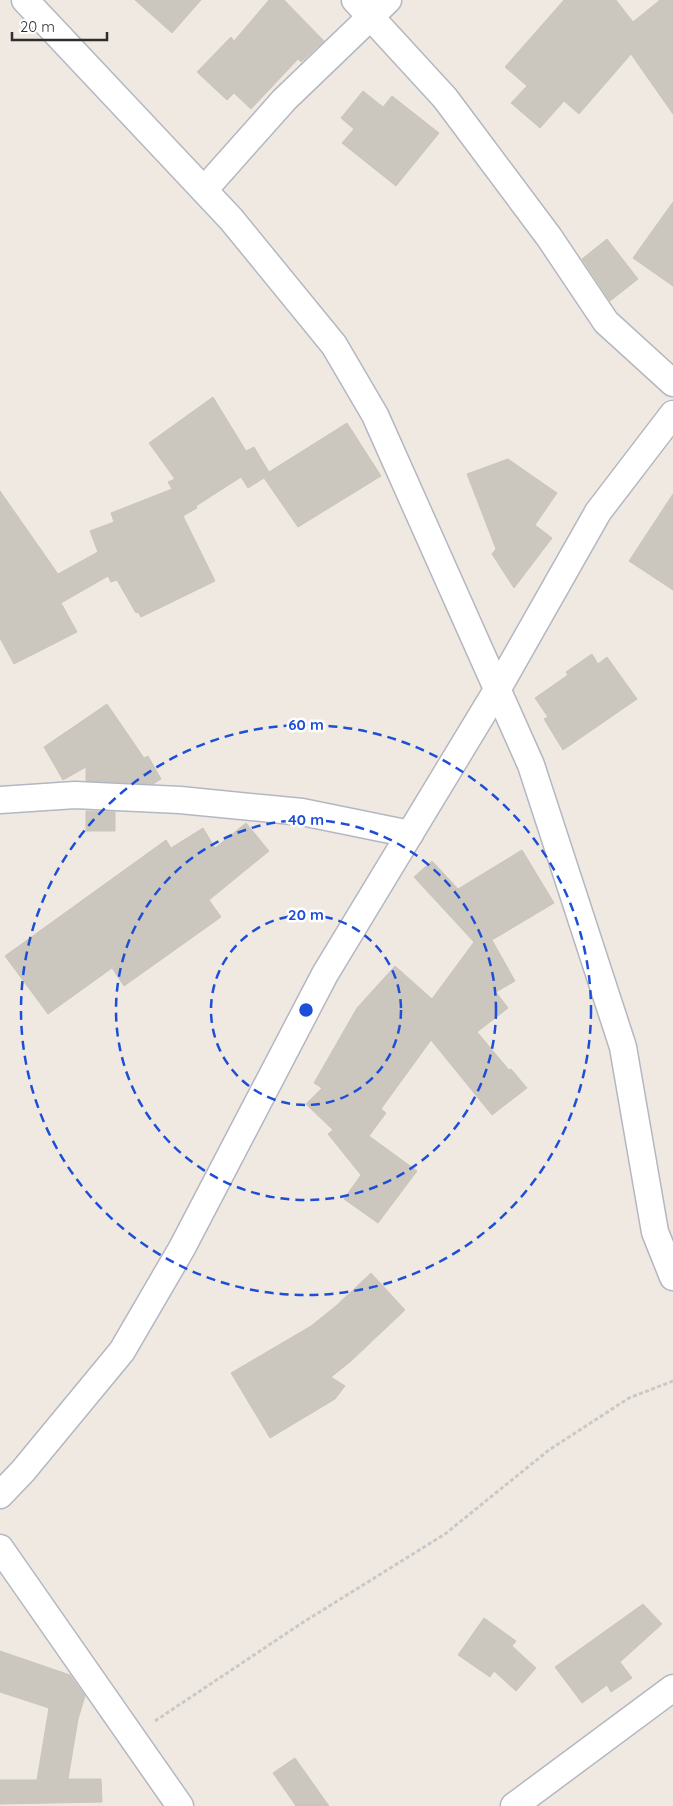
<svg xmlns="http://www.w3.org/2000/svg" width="673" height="1806" font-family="Quicksand,sans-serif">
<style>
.building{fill:#cbc7bf;stroke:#cbc5ba}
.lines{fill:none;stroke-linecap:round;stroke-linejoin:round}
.minor-casing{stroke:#b4b7c1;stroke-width:29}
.path{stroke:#c9c9c9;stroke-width:3;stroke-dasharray:4 2.5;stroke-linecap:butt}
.minor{stroke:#fff;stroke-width:26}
.ring{fill:none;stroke:#1d4ed8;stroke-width:2.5;stroke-dasharray:9 6}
.centre{fill:#1d4ed8;stroke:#fff;stroke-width:2.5}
.ring-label{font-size:15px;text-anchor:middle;font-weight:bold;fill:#1d4ed8;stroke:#fff;stroke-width:5;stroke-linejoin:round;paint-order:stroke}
</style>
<rect width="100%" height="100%" fill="#efe9e1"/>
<!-- building -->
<g class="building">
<polygon points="135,0 201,0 172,33"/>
<polygon points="269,0 284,0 324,41 301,62 298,59 251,109 234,93 227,100 197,72 231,37 234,41"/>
<polygon points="564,0 616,0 633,22 660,0 673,0 673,114 631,54 579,114 564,101 540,128 511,103 527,86 505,67"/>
<polygon points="363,91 383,107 392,96 439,133 396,186 342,143 354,129 341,118"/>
<polygon points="673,202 673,286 633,258"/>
<polygon points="607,239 638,279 610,301 582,259"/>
<polygon points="213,397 246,451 254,447 269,472 347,423 381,476 298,527 264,478 248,488 241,477 196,506 197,508 183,516 215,581 141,617 138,612 136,613 117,580 111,582 108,576 61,603 77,632 14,664 0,638 0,491 58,574 98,552 90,531 114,522 111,513 172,489 168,482 175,479 149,443"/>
<polygon points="508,459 557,493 535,525 552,538 514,588 492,554 496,549 467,474"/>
<polygon points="673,494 673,590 629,561"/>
<polygon points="592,654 598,664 607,657 637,699 563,750 544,719 548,717 535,698 568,675 566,672"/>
<polygon points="107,704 144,758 148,756 161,779 153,784 86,781 86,767 63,780 44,747"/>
<polygon points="86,811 115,812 115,831 86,831"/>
<polygon points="246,823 269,851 209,900 221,917 124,986 112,968 48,1014 5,956 166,840 171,848 203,828 215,848"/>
<polygon points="522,850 554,903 492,940 515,981 496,992 508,1008 477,1032 509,1070 511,1069 527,1088 492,1115 431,1040 381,1109 386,1113 369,1136 417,1171 378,1223 344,1199 361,1175 328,1134 333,1130 306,1104 322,1088 314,1083 357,1008 395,966 432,999 474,942 414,877 432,861 458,889"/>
<polygon points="371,1273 405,1310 350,1362 331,1377 345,1386 335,1399 270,1438 231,1373 311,1326 336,1306"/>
<polygon points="643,1604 662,1624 620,1662 632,1678 611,1692 607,1685 582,1703 555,1667"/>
<polygon points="484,1618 516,1641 512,1646 536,1668 516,1691 494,1671 490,1677 458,1655"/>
<polygon points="0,1651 70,1675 85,1696 78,1719 68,1779 101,1779 102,1802 0,1804 0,1780 37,1780 49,1708 0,1692"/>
<polygon points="295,1758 329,1806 296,1806 273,1773"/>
</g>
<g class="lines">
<defs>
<g id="minor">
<polyline points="25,0 231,219 334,345 375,415 531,765 623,1047 655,1232 673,1277"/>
<polyline points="355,0 445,98 549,237 606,322 673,383"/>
<polyline points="204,190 284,100 388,0"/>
<polyline points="0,800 75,795 180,800 302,812 410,834"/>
<polyline points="0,1495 23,1471 122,1351 182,1248 325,974 497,690 598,512 673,414"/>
<polyline points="0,1548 180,1806"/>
<polyline points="514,1806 673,1688"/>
</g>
</defs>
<!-- minor casing -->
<use href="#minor" class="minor-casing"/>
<!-- path -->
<polyline class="path" points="155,1721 302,1623 445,1534 549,1450 629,1398 673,1381"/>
<!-- minor -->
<use href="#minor" class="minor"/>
</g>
<!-- distance rings -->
<g class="ring">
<circle cx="306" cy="1010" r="95"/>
<circle cx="306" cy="1010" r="190"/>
<circle cx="306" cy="1010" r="285"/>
</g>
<circle cx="306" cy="1010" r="8" class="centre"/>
<g class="ring-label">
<text x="306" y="730">60 m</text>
<text x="306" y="825">40 m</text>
<text x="306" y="920">20 m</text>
</g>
<!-- scale -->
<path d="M12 32v8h95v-8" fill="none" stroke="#2e2e2e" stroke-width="2.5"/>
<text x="20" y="32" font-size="15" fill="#2e2e2e" stroke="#ffffff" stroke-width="4" paint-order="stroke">20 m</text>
</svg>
